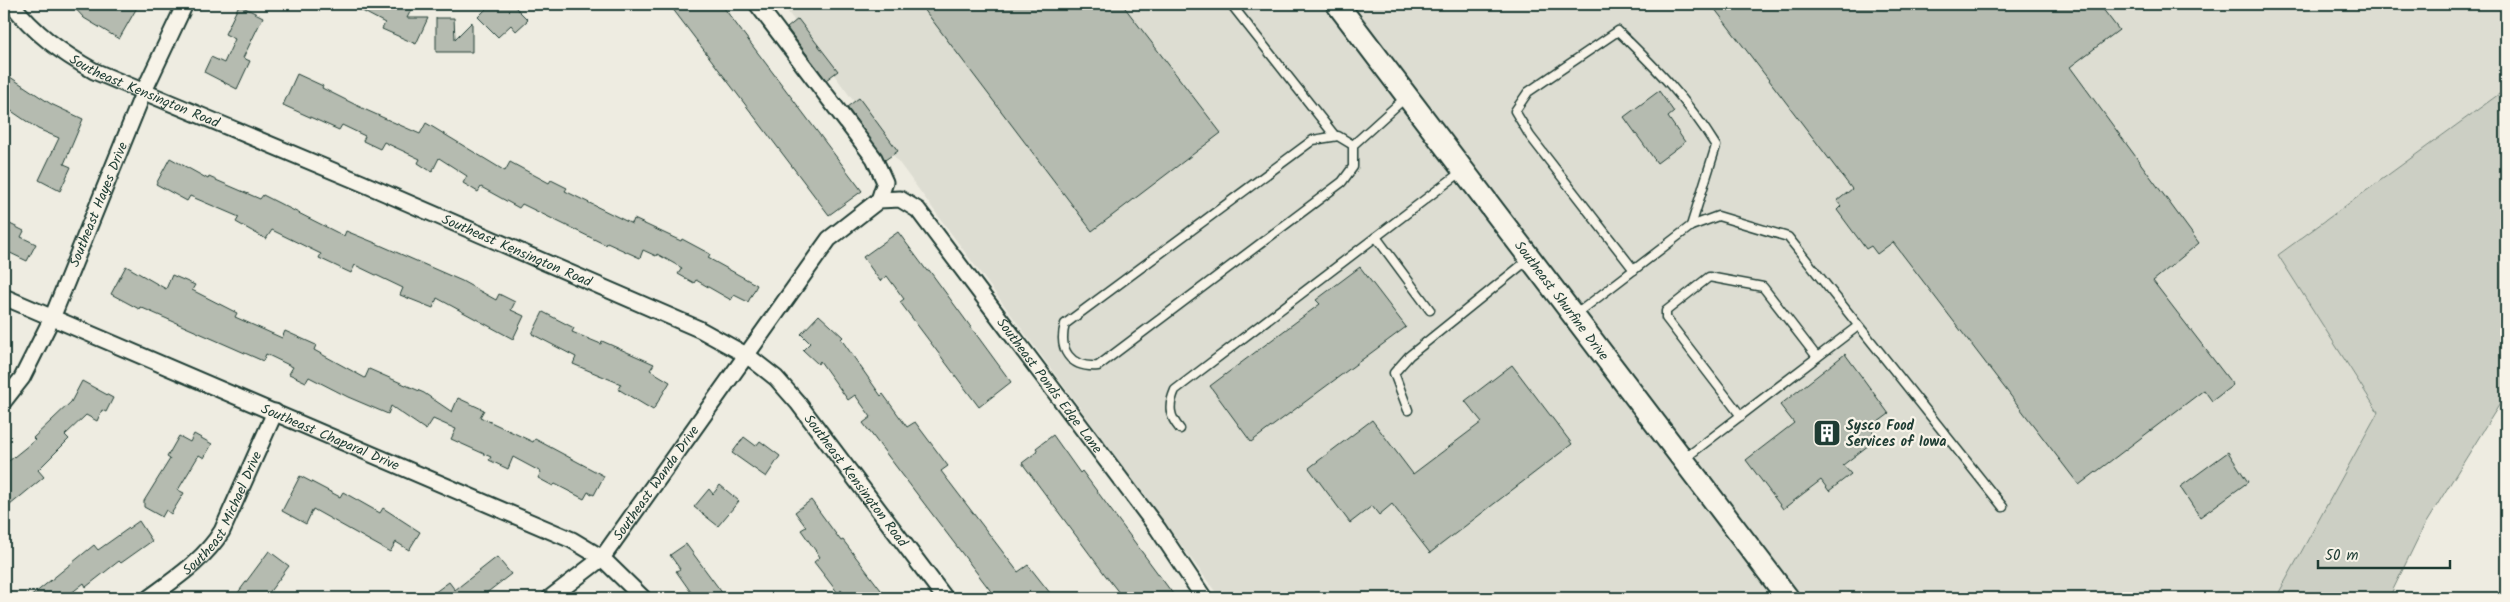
<svg xmlns="http://www.w3.org/2000/svg" width="2510" height="602" font-family="Kalam,sans-serif">
<style>
.built{fill:#ddddd2}
.green{fill:#cccfc4;stroke:#76867c}
.building{fill:#b5bbb0;stroke:#1f3d34}
.lines{fill:none;stroke-linecap:round;stroke-linejoin:round}
.lane-casing{stroke:#1f3d34;stroke-width:11}
.street-casing{stroke:#1f3d34;stroke-width:19}
.secondary-casing{stroke:#1f3d34;stroke-width:25}
.lane{stroke:#f7f3e8;stroke-width:8}
.street{stroke:#f7f3e8;stroke-width:15}
.secondary{stroke:#f7f3e8;stroke-width:21}
.labels{text-anchor:middle;stroke-width:4.5;stroke-linejoin:round;paint-order:stroke}
.street-label{font-size:14px;fill:#1f3d34;stroke:#f7f3e8}
.poi-label{font-size:14px;font-weight:bold;fill:#1f3d34;stroke:#f7f3e8;text-anchor:start}
</style>
<rect width="100%" height="100%" fill="#eeece1"/>
<filter id="ink" filterUnits="userSpaceOnUse"><feTurbulence type="fractalNoise" baseFrequency=".02" numOctaves="2"/><feDisplacementMap in="SourceGraphic" scale="10" xChannelSelector="R" yChannelSelector="G"/><feConvolveMatrix kernelMatrix="1 2 1 2 8 2 1 2 1" color-interpolation-filters="sRGB"/></filter>
<g filter="url(#ink)">
<!-- built -->
<polygon class="built" points="782,4 2506,4 2506,89 2278,255 2378,412 2276,598 1220,598"/>
<!-- green -->
<polygon class="green" points="2506,89 2506,394 2424,526 2389,598 2276,598 2378,412 2278,255"/>
<!-- building -->
<g class="building">
<polygon points="71,4 139,4 119,39 84,18"/>
<polygon points="349,4 414,4 407,18 428,18 416,44 382,29 385,23"/>
<polygon points="491,4 512,4 528,20 516,31 511,25 498,37 478,17"/>
<polygon points="669,4 721,4 862,191 829,215"/>
<polygon points="920,4 1122,4 1221,133 1092,231"/>
<polygon points="1711,4 2099,4 2119,30 2070,67 2199,243 2153,281 2233,385 2212,401 2204,390 2079,485 1893,242 1877,254 1871,246 1866,249 1837,210 1841,206 1837,201 1852,189"/>
<polygon points="239,5 263,17 243,58 250,61 237,89 204,72 211,57 224,63 235,39 225,34"/>
<polygon points="436,18 454,18 455,39 472,22 472,52 436,52"/>
<polygon points="798,19 838,71 826,80 787,28"/>
<polygon points="4,73 51,104 83,119 64,164 71,167 60,191 39,180 59,138 38,129 4,106"/>
<polygon points="297,74 323,86 322,88 366,110 420,134 426,123 505,171 510,162 549,183 551,180 567,188 565,191 632,224 634,219 681,241 682,239 710,254 708,258 757,285 748,302 734,295 731,300 696,280 694,283 678,274 682,268 657,254 656,256 643,250 640,258 607,243 606,245 522,204 519,208 481,187 478,192 463,183 467,176 439,158 432,172 418,163 420,159 384,142 380,149 363,141 365,136 342,125 339,130 283,105"/>
<polygon points="1659,91 1674,112 1668,117 1685,142 1657,163 1624,117"/>
<polygon points="859,98 898,151 885,160 847,107"/>
<polygon points="170,158 208,179 209,177 260,199 263,195 344,236 346,231 373,242 462,281 496,300 499,294 515,302 511,310 524,316 513,339 437,298 433,308 400,295 403,288 355,265 351,273 319,258 321,254 272,230 266,239 236,222 239,217 190,196 187,201 156,184"/>
<polygon points="4,221 24,231 21,237 36,244 27,261 4,250"/>
<polygon points="898,232 927,271 929,270 1011,382 979,407 900,302 904,299 887,276 880,281 863,257"/>
<polygon points="126,266 166,289 172,275 195,285 192,290 237,313 235,317 282,338 285,331 316,345 314,350 365,378 369,369 424,393 452,412 458,398 484,410 480,417 533,442 535,439 604,476 594,495 588,492 584,499 555,484 553,486 538,478 541,472 513,457 508,469 489,460 491,457 451,439 456,429 433,419 426,430 391,406 388,414 348,397 309,377 306,382 289,374 293,367 266,354 263,361 140,307 139,309 111,294"/>
<polygon points="1360,267 1406,327 1251,442 1210,386 1320,304 1316,300"/>
<polygon points="543,312 574,328 572,332 601,344 602,341 654,364 650,370 670,382 653,410 618,389 621,384 573,364 576,357 532,334"/>
<polygon points="819,315 843,337 841,339 881,396 883,394 907,427 915,422 948,466 941,471 1018,572 1028,565 1054,598 996,598 863,423 871,417 855,395 848,400 820,361 818,364 803,350 810,343 801,334"/>
<polygon points="1845,354 1889,414 1870,428 1878,438 1843,465 1851,474 1829,491 1821,480 1783,509 1746,460 1794,423 1780,405"/>
<polygon points="1512,365 1572,444 1430,553 1392,504 1379,515 1372,506 1350,523 1309,468 1372,420 1413,474 1482,422 1465,401"/>
<polygon points="82,381 113,398 106,412 102,410 97,421 86,415 65,435 69,439 38,470 44,477 4,510 4,465 35,440 33,438 71,402"/>
<polygon points="194,434 212,444 204,458 199,455 178,490 184,493 171,514 166,510 162,517 144,507 144,501 170,459 167,457 179,436 190,442"/>
<polygon points="1053,435 1080,473 1082,471 1176,598 1123,598 1106,576 1022,463 1038,451 1036,448"/>
<polygon points="744,437 756,446 760,441 780,456 766,477 732,453"/>
<polygon points="2228,452 2248,482 2200,517 2180,487"/>
<polygon points="300,476 340,497 343,492 380,513 383,508 420,532 409,550 396,542 390,552 313,509 306,524 282,511"/>
<polygon points="720,485 739,501 718,526 694,507 709,489 713,494"/>
<polygon points="811,500 841,541 843,540 887,598 848,598 841,590 838,593 814,562 820,557 801,530 806,527 795,512"/>
<polygon points="139,521 152,541 121,563 119,561 86,587 84,583 65,598 29,598 94,545 98,550"/>
<polygon points="686,544 726,598 695,598 676,571 680,569 670,555"/>
<polygon points="269,551 289,566 265,598 234,598"/>
<polygon points="497,557 511,574 480,598 427,598 449,582 455,590"/>
</g>
<g class="lines">
<defs>
<g id="lane">
<polyline points="1231,4 1335,136"/>
<path d="M 1353,145 L 1338,136 L 1313,140 L 1065,324 C 1058,350 1070,368 1098,366 L 1342,182 L 1353,167 L 1353,145 L 1405,98"/>
<polyline points="1376,237 1430,310"/>
<path d="M 1634,270 L 1530,136 L 1515,111 L 1528,92 L 1618,31 C 1657,69 1687,99 1716,146 L 1691,226"/>
<polyline points="1575,315 1691,226 1718,216 1788,237 2003,507"/>
<polyline points="1408,410 1394,373 1409,356 1528,260"/>
<polyline points="1741,416 1666,318 1666,311 1709,277 1763,287 1817,357"/>
<path d="M 1180,429 C 1169,416 1168,406 1175,390 L 1461,172"/>
<polyline points="1684,459 1858,326"/>
</g>
<g id="street">
<path id="s1" d="M 12,4 C 34,33 62,53 94,71 L 362,183 L 699,329 L 748,356 L 776,378 L 798,403 L 945,598"/>
<polyline points="757,4 874,158 885,182 879,200"/>
<path id="s2" d="M 4,297 L 572,540 L 602,558 L 643,598"/>
<path id="s3" d="M 4,401 L 22,378 L 52,318 L 144,91 L 185,4"/>
<path id="s4" d="M 149,598 C 176,578 204,560 222,531 L 275,412"/>
<path id="s5" d="M 550,598 L 602,558 L 829,239 L 879,200 L 900,199 L 918,210 L 1158,529 L 1204,598"/>
</g>
<g id="secondary">
<path id="s6" d="M 1337,4 L 1788,598"/>
</g>
</defs>
<!-- lane casing -->
<use href="#lane" class="lane-casing"/>
<!-- street casing -->
<use href="#street" class="street-casing"/>
<!-- secondary casing -->
<use href="#secondary" class="secondary-casing"/>
<!-- lane -->
<use href="#lane" class="lane"/>
<!-- street -->
<use href="#street" class="street"/>
<!-- secondary -->
<use href="#secondary" class="secondary"/>
</g>
</g>
<!-- icons -->
<defs>
<symbol id="building-square" viewBox="-11 -11 22 22"><rect x="-9" y="-9" width="18" height="18" rx="4" fill="#1f3d34" stroke="#f7f3e8"/><path d="M-4-6H4V6H1V3H-1V6H-4ZM-2.5-4.3h1.7v1.8h-1.7ZM.8-4.3h1.7v1.8H.8ZM-2.5-1h1.7V.8h-1.7ZM.8-1h1.7V.8H.8Z" fill="#fff"/></symbol>
</defs>
<g fill-rule="evenodd">
<use href="#building-square" x="1811" y="417" width="32" height="32"/>
</g>
<g class="labels">
<!-- street labels -->
<g class="street-label">
<text dy="5" stroke="none"><textPath href="#s1" startOffset="161">Southeast Kensington Road</textPath></text>
<text dy="5" stroke="none"><textPath href="#s3" startOffset="219">Southeast Hayes Drive</textPath></text>
<text dy="5" stroke="none"><textPath href="#s1" startOffset="566">Southeast Kensington Road</textPath></text>
<text dy="5" stroke="none"><textPath href="#s6" startOffset="372">Southeast Shurfine Drive</textPath></text>
<text dy="5" stroke="none"><textPath href="#s5" startOffset="782">Southeast Ponds Edge Lane</textPath></text>
<text dy="5" stroke="none"><textPath href="#s2" startOffset="355">Southeast Chaparal Drive</textPath></text>
<text dy="5" stroke="none"><textPath href="#s1" startOffset="986">Southeast Kensington Road</textPath></text>
<text dy="5" stroke="none"><textPath href="#s5" startOffset="158">Southeast Wanda Drive</textPath></text>
<text dy="5" stroke="none"><textPath href="#s4" startOffset="115">Southeast Michael Drive</textPath></text>
</g>
<!-- poi labels -->
<g class="poi-label">
<text x="1846" y="430">Sysco Food<tspan x="1846" dy="16">Services of Iowa</tspan></text>
</g>
</g>
<!-- margin -->
<rect width="2510" height="602" fill="none" stroke="#f7f3e8" stroke-width="20"/>
<rect x="10" y="10" width="2490" height="582" fill="none" stroke="#1f3d34" stroke-width="2" filter="url(#ink)"/>
<!-- scale -->
<path d="M2318 560v8h132v-8" fill="none" stroke="#1f3d34" stroke-width="2.5"/>
<text x="2325" y="560" font-size="15" fill="#1f3d34" stroke="#f7f3e8" stroke-width="4" paint-order="stroke">50 m</text>
</svg>
